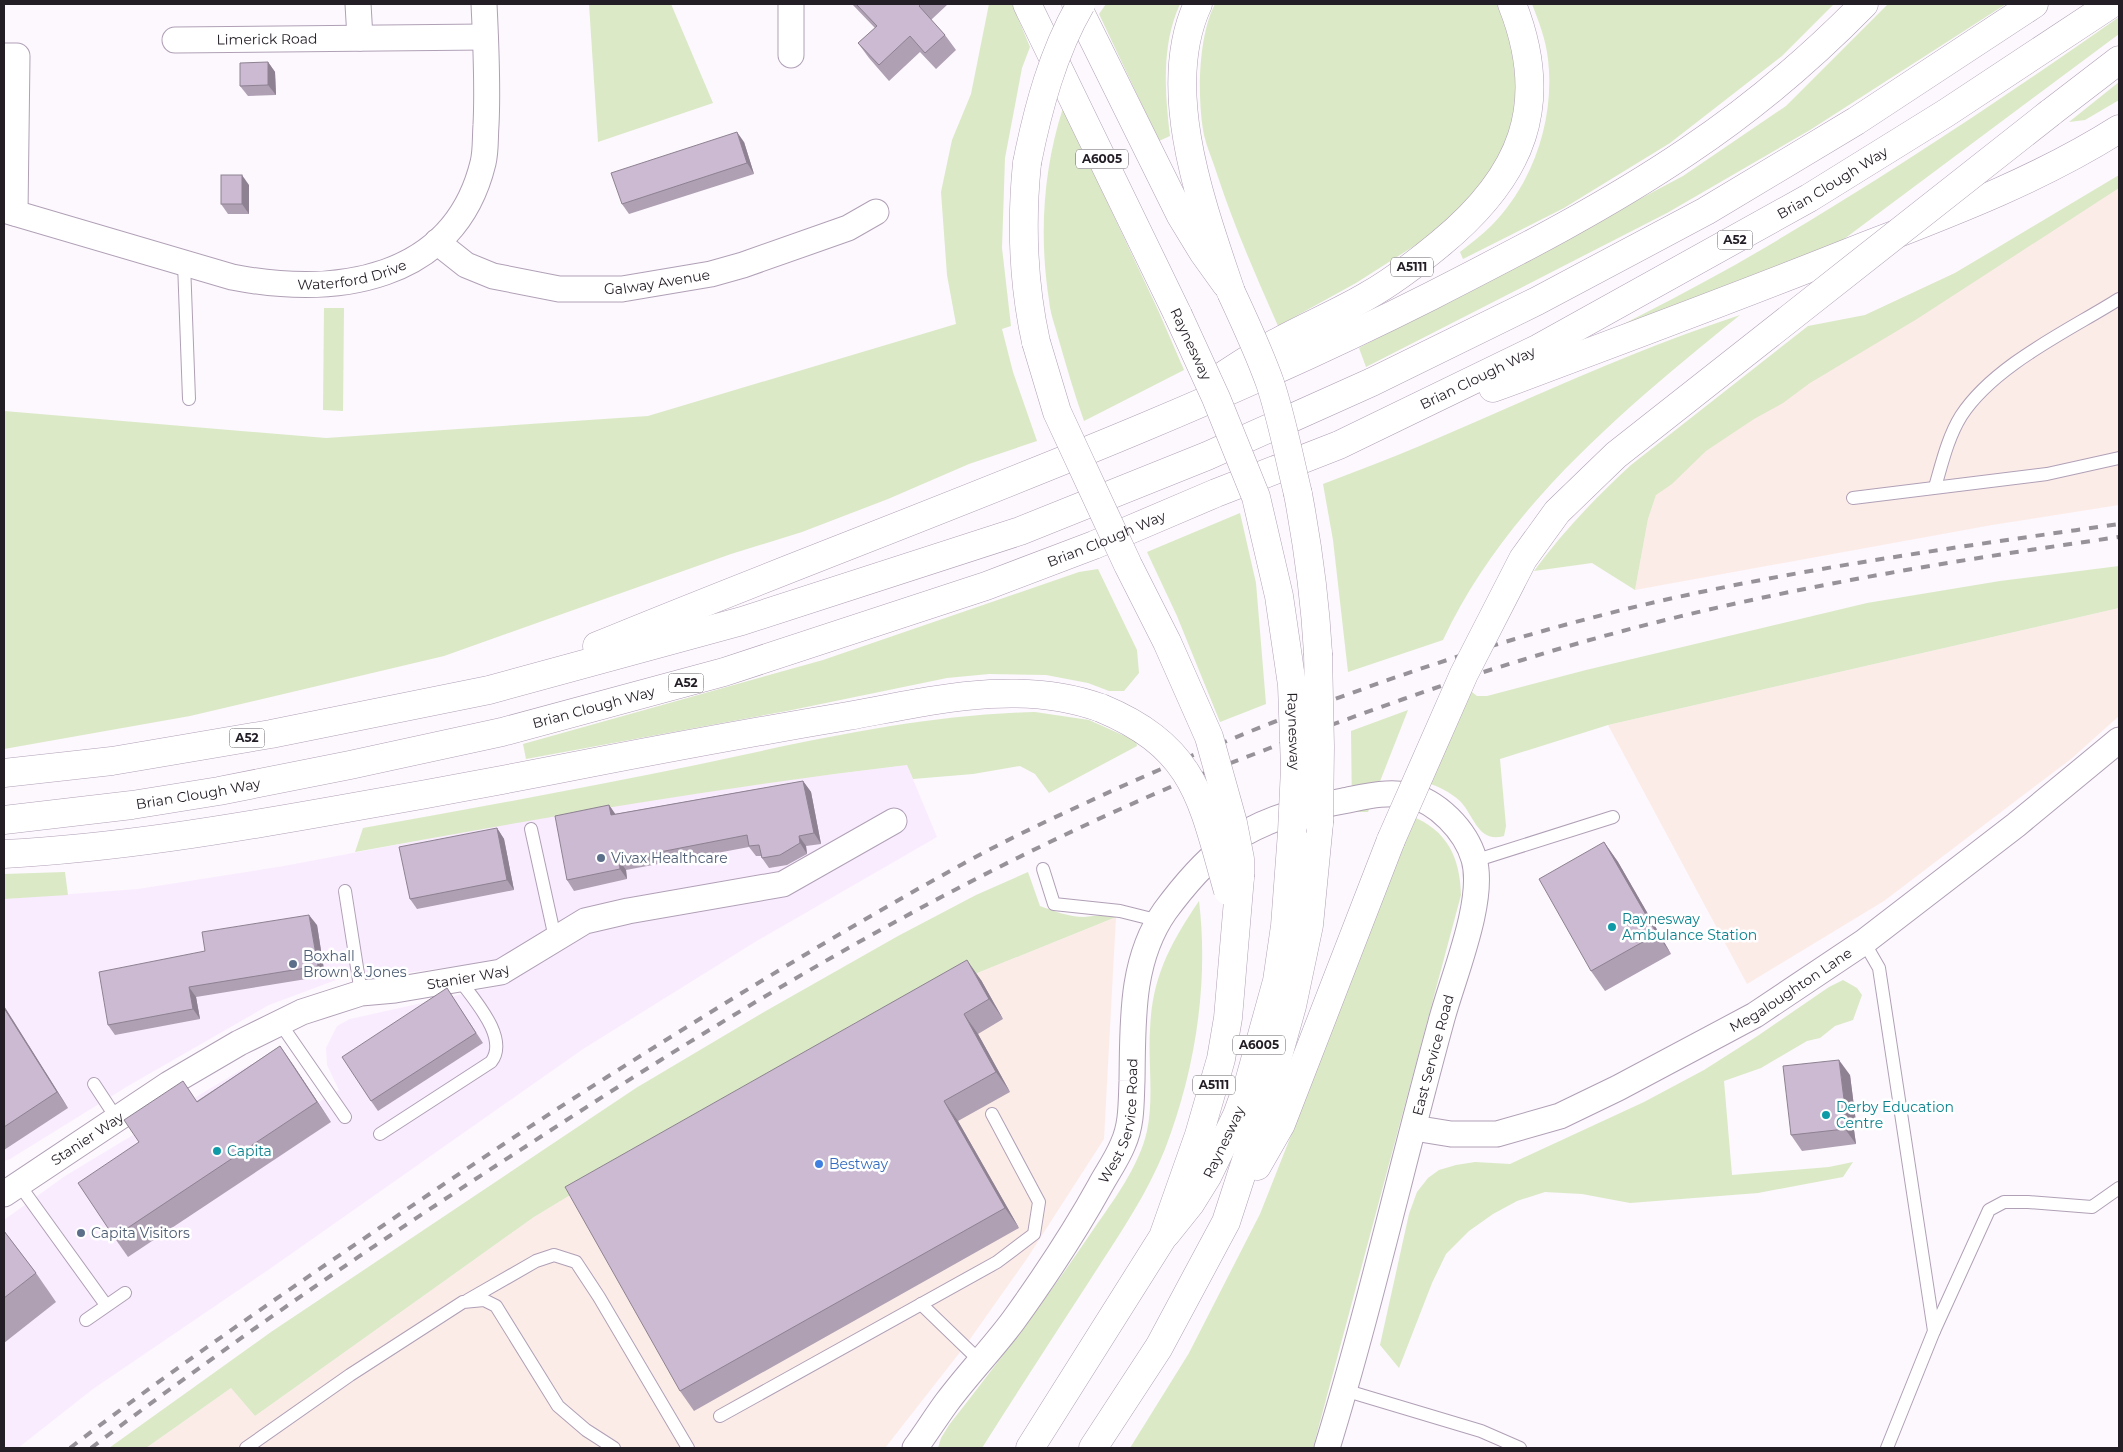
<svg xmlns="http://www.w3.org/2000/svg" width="2123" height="1452" font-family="Montserrat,sans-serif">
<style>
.built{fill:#faecff}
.industrial{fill:#fcece8}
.green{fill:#dbe9c6}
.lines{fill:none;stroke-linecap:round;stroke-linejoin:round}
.service-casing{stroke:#b0a0b6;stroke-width:14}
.minor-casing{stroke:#b0a0b6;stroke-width:27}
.primary-casing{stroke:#b0a0b6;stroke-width:29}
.trunk-casing{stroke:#b0a0b6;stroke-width:29}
.service{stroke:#fff;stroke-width:12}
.minor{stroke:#fff;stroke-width:25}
.primary{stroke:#fff;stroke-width:28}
.trunk{stroke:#fff;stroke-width:28}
.rail{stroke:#979299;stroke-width:4;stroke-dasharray:9 9;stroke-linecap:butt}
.primary-bridge-casing{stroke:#b0a0b6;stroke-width:29;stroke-linecap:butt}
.trunk-bridge-casing{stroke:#b0a0b6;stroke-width:29;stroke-linecap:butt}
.primary-bridge{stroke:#fff;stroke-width:28}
.trunk-bridge{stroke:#fff;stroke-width:28}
.wall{fill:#afa0b4}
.shaded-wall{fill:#8e8292}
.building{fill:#cbbad1;stroke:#8e8292}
.service-dot{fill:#5c6f8a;stroke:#fff;stroke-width:2}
.culture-dot{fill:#0f9aa8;stroke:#fff;stroke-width:2}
.shop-dot{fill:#3f7fe0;stroke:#fff;stroke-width:2}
.labels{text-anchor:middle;stroke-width:5;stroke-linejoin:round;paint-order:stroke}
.shield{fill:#fff;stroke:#656166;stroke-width:1}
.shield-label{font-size:12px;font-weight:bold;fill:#231d25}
.street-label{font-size:14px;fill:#231d25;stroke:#fff}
.service-label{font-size:14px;fill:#4e5e75;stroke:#fff;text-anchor:start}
.culture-label{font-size:14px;fill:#0d838f;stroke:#fff;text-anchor:start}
.shop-label{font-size:14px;fill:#366cbe;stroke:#fff;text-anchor:start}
</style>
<rect width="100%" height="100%" fill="#fcf8fd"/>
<!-- built -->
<polygon class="built" points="907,765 937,837 755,942 583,1049 271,1268 93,1389 18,1448 4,1448 4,1220 65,1176 251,1064 265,1066 304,1111 339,1090 327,1065 326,1048 337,1026 350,1019 499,986 493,961 392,975 376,973 344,977 269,1005 128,1086 10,1159 4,1161 4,899 138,889 284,866 549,816 786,780"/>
<!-- industrial -->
<g class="industrial">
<polygon points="2119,179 2119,505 1992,525 1635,590 1648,519 1672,445 1798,347 1955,273"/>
<polygon points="2119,608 2119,716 2071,759 1884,901 1747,984 1608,725"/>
<polygon points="1116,917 1104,1139 1026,1260 968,1342 885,1448 146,1448 231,1388 255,1416 534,1217 856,1022"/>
</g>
<!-- green -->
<g class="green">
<polygon points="589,4 671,4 713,103 598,142"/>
<polygon points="989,4 1012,4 1030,47 1022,68 1005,158 1002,248 1011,326 1002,329 1013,372 1037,441 969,464 888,499 802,532 731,554 444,656 190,716 4,749 4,411 326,438 648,416 956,324 947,275 941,192 952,140 971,94"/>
<path d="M 1106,4 L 1180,4 C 1161,45 1165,92 1170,136 L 1159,141 L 1099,14 Z"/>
<path d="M 1215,4 L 1497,4 L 1503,13 L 1517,67 L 1517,103 L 1506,144 L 1485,180 L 1436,232 L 1356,283 L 1278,326 C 1256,276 1234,226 1217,174 C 1213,161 1207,148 1204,135 C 1197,99 1198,36 1215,4 Z"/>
<path d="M 1532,4 L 1834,4 L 1782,56 L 1670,143 L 1564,208 L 1463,259 L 1460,252 C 1471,243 1482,235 1492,225 C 1534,182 1555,118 1548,59 C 1546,40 1539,22 1532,4 Z"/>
<polygon points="1888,4 2006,4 1810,130 1667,213 1366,367 1359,348 1683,176 1786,106"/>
<path d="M 2119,17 L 2119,34 L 1836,245 L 1608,332 C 1651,310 1694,288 1735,265 C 1867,189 1995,104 2119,17 Z"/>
<polygon points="2119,82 2119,100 2085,120 2069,122"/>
<path d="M 1063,108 L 1158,310 L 1184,370 L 1084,421 C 1074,393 1066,365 1058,337 C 1055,325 1050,313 1049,300 C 1039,236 1043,170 1063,108 Z"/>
<path d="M 2119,175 L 2119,188 L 1917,319 L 1810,383 L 1783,403 L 1754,419 L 1706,451 L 1672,484 L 1656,495 L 1648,519 L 1635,590 L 1592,563 L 1534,571 C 1562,533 1595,498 1631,465 L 1808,326 L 1865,315 L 1955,273 Z"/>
<polygon points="324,308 344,308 343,411 323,410"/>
<path d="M 1740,315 C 1628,406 1505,506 1443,640 L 1348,672 L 1333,540 L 1323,484 C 1356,471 1389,459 1422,445 C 1527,400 1631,351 1740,315 Z"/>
<polygon points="1240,513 1256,583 1266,704 1220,722 1177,616 1147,552"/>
<path d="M 2119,566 L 2119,608 L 1608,725 L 1500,759 L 1506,826 L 1504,836 C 1478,843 1475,817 1460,801 C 1450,792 1439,787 1426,782 L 1468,689 L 1477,696 L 1487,696 L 1586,670 L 1867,603 L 2000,581 Z"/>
<polygon points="1098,569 1137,650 1139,673 1124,691 1109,691 1088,683 1046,675 989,674 947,678 787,711 526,759 523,744 823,660 1079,572"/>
<polygon points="1408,710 1368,812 1352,812 1351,731"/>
<path d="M 1035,712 L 1089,720 L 1136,741 L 1137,746 L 1049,793 L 1035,774 L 1020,766 L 973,774 L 913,779 L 907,765 C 722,787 539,818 355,852 L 363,828 C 474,808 585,788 696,765 C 808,741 920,715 1035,712 Z"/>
<path d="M 1411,816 C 1447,830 1460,857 1461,895 L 1313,1448 L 1130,1448 L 1189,1353 L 1260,1214 L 1313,1080 Z"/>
<polygon points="65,872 68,895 4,899 4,874"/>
<path d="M 1028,872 L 1040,906 C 1054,911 1069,917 1084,917 C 1095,916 1104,915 1116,917 L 856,1022 L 534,1217 L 255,1416 L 231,1388 L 146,1448 L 109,1448 L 271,1332 L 636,1088 L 764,1012 L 898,936 L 976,895 Z"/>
<path d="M 1199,901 C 1209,984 1195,1071 1165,1149 C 1147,1195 1118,1236 1092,1277 C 1055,1334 1018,1391 982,1448 L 938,1448 L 941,1438 L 949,1425 C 999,1361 1048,1297 1093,1230 C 1113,1201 1139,1167 1147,1131 C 1154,1098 1148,1063 1150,1030 C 1152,977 1170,944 1199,901 Z"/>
<polygon points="1843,980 1857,988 1862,995 1853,1020 1835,1026 1820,1038 1807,1041 1761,1068 1724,1081 1732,1175 1829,1167 1853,1162 1843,1177 1758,1193 1630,1203 1582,1194 1545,1192 1517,1201 1493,1214 1469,1231 1446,1254 1432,1283 1399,1368 1380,1345 1409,1214 1417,1192 1428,1178 1439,1170 1456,1165 1475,1162 1510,1164 1644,1102 1704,1070 1759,1035 1829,987"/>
</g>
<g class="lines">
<defs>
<g id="service">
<polyline points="184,263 189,399"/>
<path d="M 1935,487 C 1942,463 1948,437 1961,416 C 1994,365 2068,331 2119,299"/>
<polyline points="1853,498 2047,474 2119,458"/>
<polyline points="531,829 555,938"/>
<polyline points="1474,861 1613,817"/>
<polyline points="1043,869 1054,904 1120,911 1160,921"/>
<polyline points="345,891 361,993"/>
<polyline points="1864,942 1879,968 1934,1331 1887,1448"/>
<polyline points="280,1023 345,1117"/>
<polyline points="94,1084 117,1119"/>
<path d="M 380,1134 L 491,1062 C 510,1038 473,999 459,979"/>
<polyline points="18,1183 106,1305"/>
<polyline points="468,1300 536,1261 554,1255 576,1262 599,1297 688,1448"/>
<polyline points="921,1304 980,1361"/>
<polyline points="86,1320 125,1293"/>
<polyline points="1934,1331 1989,1210 2004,1202 2028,1202 2092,1207 2119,1188"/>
<polyline points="1344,1390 1481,1431 1520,1448"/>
<polyline points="720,1416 997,1262 1034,1234 1039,1202 992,1114"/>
<polyline points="246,1448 350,1375 463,1302 484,1300 496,1306 558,1406 586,1430 614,1448"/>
</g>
<g id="minor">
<polyline points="358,4 360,38"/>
<path id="s1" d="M 175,40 L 485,37"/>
<polyline points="791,55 791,4"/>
<polyline points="4,56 17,56 15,213"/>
<path id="s2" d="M 4,210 L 232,277 C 335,297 454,282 483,163 C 486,151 485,138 486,125 C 488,85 486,44 484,4"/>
<path id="s3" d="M 437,242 L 466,265 L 493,276 L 559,289 L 622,289 L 711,274 L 743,265 L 848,228 L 876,212"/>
<path id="s4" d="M 1414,1128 L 1451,1134 L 1497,1134 L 1560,1116 L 1618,1088 L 1755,1015 L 1864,942 L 2016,825 L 2119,740"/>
<path id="s5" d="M 4,1194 L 169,1084 L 239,1043 L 302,1012 L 361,993 L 395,990 L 501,972 L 585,921 L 628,911 L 783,884 L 894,821"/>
<path id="s6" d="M 915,1448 C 926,1433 936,1417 947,1402 C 968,1374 992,1349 1013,1321 C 1044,1278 1074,1233 1100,1186 C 1107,1173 1117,1159 1123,1144 C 1132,1124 1131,1103 1132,1081 C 1133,1023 1130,961 1165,911 C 1182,888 1202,864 1225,846 C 1257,821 1304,808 1343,801 C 1364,797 1386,791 1407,795 C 1437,800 1466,831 1474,859 C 1486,901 1452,979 1441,1022 C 1402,1164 1370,1308 1327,1448"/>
</g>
<g id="primary">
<polyline points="1027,4 1178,315"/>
<polyline points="1076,4 1181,216 1203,252 1226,284"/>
<path id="s7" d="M 1166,1234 L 1190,1204 L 1208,1175 L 1237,1115 L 1249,1082 L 1277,981 L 1285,926 L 1292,832"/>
</g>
<g id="trunk">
<path d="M 1198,4 C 1158,90 1203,208 1231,292"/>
<polyline points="2050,113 2119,60"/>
<path d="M 1027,163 C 1021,223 1023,283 1036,342"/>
<path d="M 1212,383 C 1230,371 1248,359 1267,348 C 1299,329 1335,315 1367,296 C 1394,281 1418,262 1441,243 C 1522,176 1552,105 1512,4"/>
<path d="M 1493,388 C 1614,343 1735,298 1855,250 C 1945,215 2037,181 2119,129"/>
<path d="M 1298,494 C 1308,547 1315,599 1318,653"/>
<path d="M 597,646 C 876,531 1162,432 1431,296 C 1519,251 1607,206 1688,151 C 1751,109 1811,58 1864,4"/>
<polyline points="4,773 112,761 271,734 489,690 742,621 1020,531 1207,456 1372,382 1537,301 1706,211 1856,121 2034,4"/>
<path id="s8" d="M 4,820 L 132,805 L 219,791 L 350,765 L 502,732 L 724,672 L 986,586 L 1094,545 L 1216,493 L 1339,445 L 1539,348 L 1809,198 L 1946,113 L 2111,4"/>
<path d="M 4,854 C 117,848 230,829 342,809 C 428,794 514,778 600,761 C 683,745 765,730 848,716 C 931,701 1019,678 1101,708"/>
<polyline points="1257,1166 1281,1124 1391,840"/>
<polyline points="1030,1448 1163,1237 1199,1135 1221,1059 1228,1018 1240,877"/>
<polyline points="1093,1448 1159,1347 1226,1222 1266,1099 1292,1006 1309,925 1319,823"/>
</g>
</defs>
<!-- service casing -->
<use href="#service" class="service-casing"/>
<!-- minor casing -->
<use href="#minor" class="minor-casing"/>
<!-- primary casing -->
<use href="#primary" class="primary-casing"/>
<!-- trunk casing -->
<use href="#trunk" class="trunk-casing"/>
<!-- service -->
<use href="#service" class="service"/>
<!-- minor -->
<use href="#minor" class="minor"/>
<!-- primary -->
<use href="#primary" class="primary"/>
<!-- trunk -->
<use href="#trunk" class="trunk"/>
<!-- rail -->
<g class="rail">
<path d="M 70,1448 C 161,1378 255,1313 350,1248 C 435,1190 520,1132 607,1077 C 724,1003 841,931 961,865 C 1011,837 1064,813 1116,789 C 1192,755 1269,722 1349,694 C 1463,652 1582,617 1701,592 C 1839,563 1979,544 2119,524"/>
<path d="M 91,1448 C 232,1341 379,1241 528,1145 C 730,1013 937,888 1159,792 C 1197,775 1237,761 1275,746 C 1360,714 1445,683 1532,657 C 1723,598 1921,565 2119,537"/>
</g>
<defs>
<g id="primary-bridge">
<path id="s9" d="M 1178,315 L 1216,398 L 1256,497 L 1279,596 L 1292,685 L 1295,768 L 1292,832"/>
</g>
<g id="trunk-bridge">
<path d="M 1027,163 C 1038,108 1053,52 1081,4"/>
<path d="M 1231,292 C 1245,322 1259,352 1270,383 C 1282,419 1289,457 1298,494"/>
<polyline points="1036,342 1057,412 1128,565 1167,642 1209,737 1233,823 1240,859 1240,877"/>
<polyline points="1318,653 1320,747 1319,823"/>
<path d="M 1101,708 C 1197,748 1202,801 1228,891"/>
<polyline points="1391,840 1464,674 1523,559 1557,512 1616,455 2050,113"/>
</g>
</defs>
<!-- primary-bridge casing -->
<use href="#primary-bridge" class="primary-bridge-casing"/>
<!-- trunk-bridge casing -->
<use href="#trunk-bridge" class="trunk-bridge-casing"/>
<!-- primary-bridge -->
<use href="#primary-bridge" class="primary-bridge"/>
<!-- trunk-bridge -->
<use href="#trunk-bridge" class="trunk-bridge"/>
</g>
<!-- wall -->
<g class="wall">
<polygon points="852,4 948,4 931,20 945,35 956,50 936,69 920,52 889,81 869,58 858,43 875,28"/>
<polygon points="268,62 275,72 276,95 248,96 240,86"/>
<polygon points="744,142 754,174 629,214 622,204"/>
<polygon points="249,185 249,214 228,214 221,204"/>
<polygon points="803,781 811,792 821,844 806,846 807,854 787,865 769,868 762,858 761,856 756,856 749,847 626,870 627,879 574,891 567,880 609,805 615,814"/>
<polygon points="497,828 504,839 514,890 417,909 410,899"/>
<polygon points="1604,842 1618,862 1671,954 1605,991 1591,971"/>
<polygon points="317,925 325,976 196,997 200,1019 115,1035 108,1025 205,951"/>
<polygon points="981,980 1003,1019 978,1034 1010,1092 958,1121 1019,1228 694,1411 680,1391"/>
<polygon points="454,999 483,1043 378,1111 371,1101"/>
<polygon points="4,1006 68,1108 4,1150"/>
<polygon points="280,1046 331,1122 128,1257 114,1237 197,1101"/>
<polygon points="1850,1075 1857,1130 1854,1130 1856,1144 1802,1151 1791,1135"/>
<polygon points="4,1231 36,1273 56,1302 4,1343"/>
</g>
<!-- shaded-wall -->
<g class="shaded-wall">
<polygon points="268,62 275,72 276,95 268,85"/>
<polygon points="737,132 744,142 754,174 747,163"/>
<polygon points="242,175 249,185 249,214 242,204"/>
<polygon points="803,781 811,792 821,844 814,833"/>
<polygon points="609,805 616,815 611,815"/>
<polygon points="497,828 504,839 514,890 507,880"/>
<polygon points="799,836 806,846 807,854 800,843"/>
<polygon points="1604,842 1618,862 1671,954 1657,934"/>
<polygon points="619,860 626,870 627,879 620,869"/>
<polygon points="309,915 317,925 325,976 318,966"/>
<polygon points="967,960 981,980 1003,1019 989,999"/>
<polygon points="189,987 196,997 200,1019 193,1009"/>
<polygon points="4,1006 68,1108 57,1092 4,1008"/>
<polygon points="964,1014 978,1034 1010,1092 996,1072"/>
<polygon points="280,1046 294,1066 331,1122 317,1102"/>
<polygon points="1839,1060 1850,1075 1857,1130 1846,1115"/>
<polygon points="944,1101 958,1121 1019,1228 1005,1208"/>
<polygon points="1844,1115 1854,1130 1856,1144 1845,1129"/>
</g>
<!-- building -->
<g class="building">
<polygon points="856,4 921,4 919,6 945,35 925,53 910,36 879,65 858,43 877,26"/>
<polygon points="268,62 268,85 240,86 240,63"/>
<polygon points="737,132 747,163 622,204 611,173"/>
<rect x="221" y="175" width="21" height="29"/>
<polygon points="803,781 814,833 799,836 800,843 780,855 762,858 759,845 749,846 747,835 619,860 620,869 567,880 555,816 609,805 611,815"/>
<polygon points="497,828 507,880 410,899 399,847"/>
<polygon points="1604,842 1657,934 1591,971 1539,879"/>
<polygon points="309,915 318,966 189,987 193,1009 108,1025 99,972 205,951 202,932"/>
<polygon points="967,960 989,999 964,1014 996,1072 944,1101 1005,1208 680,1391 565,1187"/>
<polygon points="447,988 476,1033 371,1101 342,1057"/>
<polygon points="4,1008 57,1092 4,1127"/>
<polygon points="280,1046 317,1102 114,1237 78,1183 139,1142 124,1120 183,1081 197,1102"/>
<polygon points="1839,1060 1846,1115 1844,1115 1845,1129 1791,1135 1783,1066"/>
<polygon points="4,1231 36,1273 4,1298"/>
</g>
<!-- markers -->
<g class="service-dot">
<circle cx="601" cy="858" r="5"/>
<circle cx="293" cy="964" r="5"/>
<circle cx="81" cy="1233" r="5"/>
</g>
<g class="culture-dot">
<circle cx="1612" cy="927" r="5"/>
<circle cx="1826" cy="1115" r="5"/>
<circle cx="217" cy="1151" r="5"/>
</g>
<circle class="shop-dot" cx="819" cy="1164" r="5"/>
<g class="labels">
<!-- shield labels -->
<g class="shield">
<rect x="1076" y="149.5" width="52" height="19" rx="4"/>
<rect x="1717.5" y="230.5" width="35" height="19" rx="4"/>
<rect x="1391" y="257.5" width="42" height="19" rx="4"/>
<rect x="668.5" y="673.5" width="35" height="19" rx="4"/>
<rect x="229.5" y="728.5" width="35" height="19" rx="4"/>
<rect x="1233" y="1035.5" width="52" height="19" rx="4"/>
<rect x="1193" y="1075.5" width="42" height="19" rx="4"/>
</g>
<g class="shield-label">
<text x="1102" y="163">A6005</text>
<text x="1735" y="244">A52</text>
<text x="1412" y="271">A5111</text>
<text x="686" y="687">A52</text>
<text x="247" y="742">A52</text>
<text x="1259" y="1049">A6005</text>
<text x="1214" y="1089">A5111</text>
</g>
<!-- street labels -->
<g class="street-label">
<text dy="5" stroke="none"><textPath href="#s1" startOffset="92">Limerick Road</textPath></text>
<text dy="5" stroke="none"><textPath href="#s8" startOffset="1951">Brian Clough Way</textPath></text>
<text dy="5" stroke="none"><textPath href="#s2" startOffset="359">Waterford Drive</textPath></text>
<text dy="5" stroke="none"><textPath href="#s3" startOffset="232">Galway Avenue</textPath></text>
<text transform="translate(1191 344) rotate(65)" y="5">Raynesway</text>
<text dy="5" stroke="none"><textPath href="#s8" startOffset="1546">Brian Clough Way</textPath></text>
<text dy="5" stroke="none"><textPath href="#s8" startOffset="1141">Brian Clough Way</textPath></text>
<text dy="5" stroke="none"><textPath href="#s8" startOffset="601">Brian Clough Way</textPath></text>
<text dy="5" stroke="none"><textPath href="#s9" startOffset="436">Raynesway</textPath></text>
<text dy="5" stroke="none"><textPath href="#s8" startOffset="196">Brian Clough Way</textPath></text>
<text dy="5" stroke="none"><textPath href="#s5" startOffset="520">Stanier Way</textPath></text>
<text dy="5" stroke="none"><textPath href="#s4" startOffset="412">Megaloughton Lane</textPath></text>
<text transform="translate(1433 1055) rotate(-75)" y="5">East Service Road</text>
<text dy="5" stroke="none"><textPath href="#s6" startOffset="391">West Service Road</textPath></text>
<text dy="5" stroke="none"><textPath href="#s5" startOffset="100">Stanier Way</textPath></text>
<text dy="5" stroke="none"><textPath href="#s7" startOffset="109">Raynesway</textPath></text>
</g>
<!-- service labels -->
<g class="service-label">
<text x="611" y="863">Vivax Healthcare</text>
<text x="303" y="961">Boxhall<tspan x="303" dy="16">Brown &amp; Jones</tspan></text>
<text x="91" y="1238">Capita Visitors</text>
</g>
<!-- culture labels -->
<g class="culture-label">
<text x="1622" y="924">Raynesway<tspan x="1622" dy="16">Ambulance Station</tspan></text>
<text x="1836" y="1112">Derby Education<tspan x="1836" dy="16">Centre</tspan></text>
<text x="227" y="1156">Capita</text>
</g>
<!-- shop labels -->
<g class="shop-label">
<text x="829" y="1169">Bestway</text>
</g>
</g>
<!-- border -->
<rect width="2123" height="1452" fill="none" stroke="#231d25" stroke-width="10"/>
</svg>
